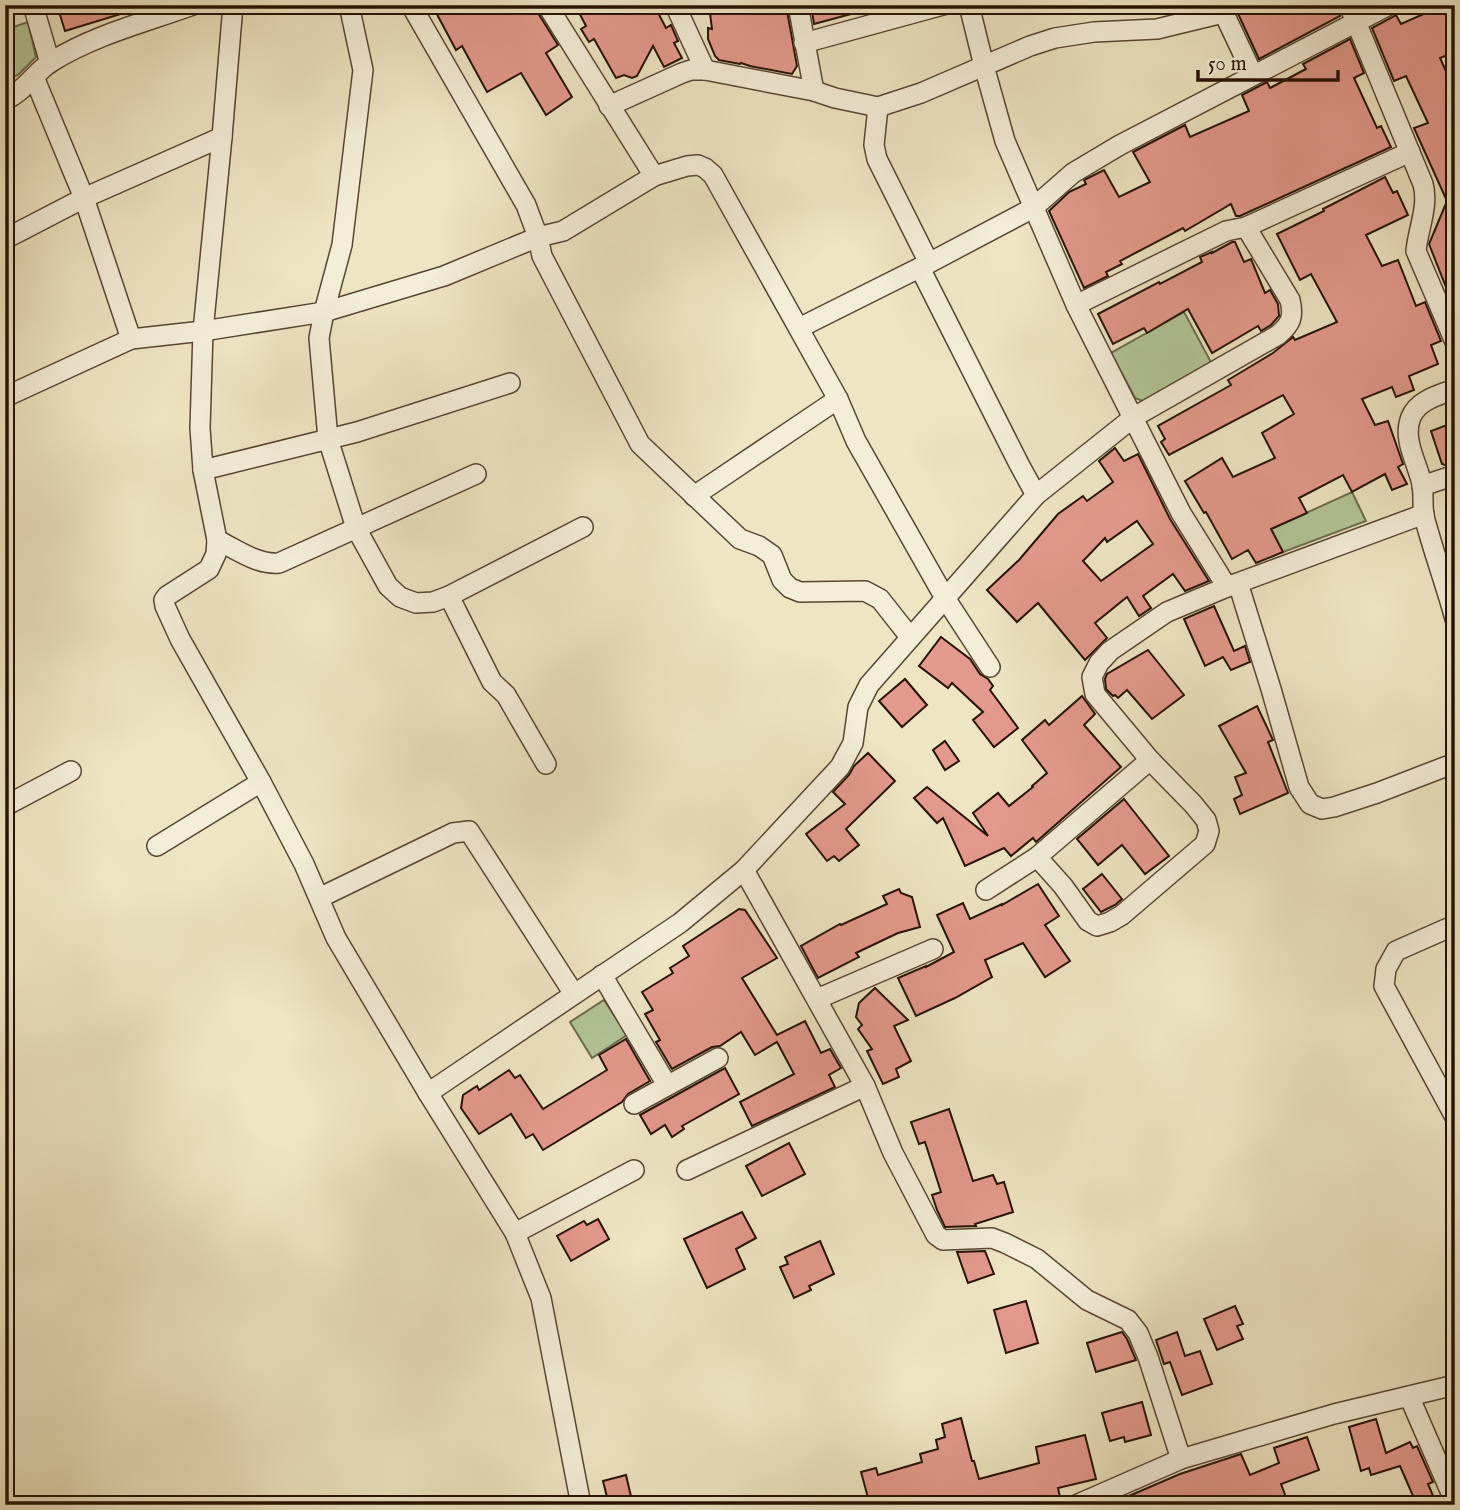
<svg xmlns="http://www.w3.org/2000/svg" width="1460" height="1510" font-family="'IM FELL English',serif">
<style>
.green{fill:#b2c699;stroke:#6c6c4e;stroke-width:2}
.building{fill:#e3998c;stroke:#261103;stroke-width:2;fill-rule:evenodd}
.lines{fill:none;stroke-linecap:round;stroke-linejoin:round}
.street-casing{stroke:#584633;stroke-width:22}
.street{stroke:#f4eed8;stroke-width:19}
</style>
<rect width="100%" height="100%" fill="#eee5c3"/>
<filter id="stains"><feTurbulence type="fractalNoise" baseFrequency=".00286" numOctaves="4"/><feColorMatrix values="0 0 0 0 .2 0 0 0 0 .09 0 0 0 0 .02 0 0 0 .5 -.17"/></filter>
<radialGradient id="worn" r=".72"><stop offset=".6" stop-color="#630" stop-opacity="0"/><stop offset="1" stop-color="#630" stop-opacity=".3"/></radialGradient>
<!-- green -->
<g class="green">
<polygon points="28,22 36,57 18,75 5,81 5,30"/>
<polygon points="1184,312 1212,364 1145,402 1135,398 1111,353"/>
<polygon points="1352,492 1366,521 1283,552 1271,529"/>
<polygon points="604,1000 627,1035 592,1058 570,1022"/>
</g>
<!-- building -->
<g class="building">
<polygon points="57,5 137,5 137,9 65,31"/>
<polygon points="432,5 533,5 558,45 546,53 572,97 546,115 521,73 487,92 462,46 456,50"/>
<polygon points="575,5 654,5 666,28 671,25 678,41 674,43 682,58 664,67 653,46 637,76 632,78 624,75 616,78 594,39 589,42 581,29 586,26"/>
<polygon points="709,5 786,5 797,66 792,74 750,66 741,63 740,64 719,60 715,56 708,39 708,28 712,29"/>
<polygon points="811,5 865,5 866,10 814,24"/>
<polygon points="1234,5 1337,5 1340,16 1259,59"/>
<polygon points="1444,5 1455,5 1455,52 1440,58 1455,91 1455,310 1429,244 1447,201 1414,128 1428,123 1406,76 1394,81 1372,28 1396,15 1401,24"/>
<polygon points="1350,39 1364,73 1354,78 1377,128 1381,126 1391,147 1240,216 1236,216 1231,204 1185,231 1183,228 1120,261 1122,264 1106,272 1108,276 1084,288 1049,211 1069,192 1086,184 1084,180 1104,170 1119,197 1150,182 1133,152 1185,125 1190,137 1249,111 1242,95 1267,82 1270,88 1306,69 1303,64"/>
<polygon points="1385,177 1393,193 1397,191 1408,215 1366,235 1382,266 1398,260 1416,306 1425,302 1441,341 1431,345 1438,364 1409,376 1414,390 1396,397 1392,387 1362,399 1375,425 1388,421 1403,464 1398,467 1407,484 1392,490 1385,474 1352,492 1343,475 1299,498 1307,513 1271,529 1283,552 1256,563 1248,550 1232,559 1206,512 1204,513 1185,481 1222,458 1233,477 1275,458 1262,433 1294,414 1283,395 1169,455 1161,442 1165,439 1158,426 1231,385 1228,380 1273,353 1293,337 1295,340 1337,322 1311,274 1300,280 1277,234 1324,211 1323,209"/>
<polygon points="1232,242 1235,242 1244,262 1251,259 1265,293 1270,290 1278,304 1279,316 1271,325 1261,331 1258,326 1212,353 1188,309 1147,333 1144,328 1113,344 1098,314 1159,282 1160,284 1202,262 1200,257 1212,252 1212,253"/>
<polygon points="1455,422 1455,463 1445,465 1442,464 1431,431"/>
<path d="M 1115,448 L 1124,461 L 1138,454 L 1170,519 L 1209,581 L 1185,591 L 1173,574 L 1143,596 L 1151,608 L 1139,616 L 1127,597 L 1095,623 L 1107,638 L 1085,660 L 1038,603 L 1017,622 L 987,590 L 1019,560 L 1058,514 L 1083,496 L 1087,501 L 1113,482 L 1099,461 ZM 1137,521 L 1153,544 L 1101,581 L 1083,561 L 1105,538 L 1107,542 Z"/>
<polygon points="1214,606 1234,651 1245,646 1250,662 1231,670 1223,657 1205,666 1184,619"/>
<polygon points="941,637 970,659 980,674 988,679 993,686 990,690 1018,728 994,747 973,720 983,712 952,683 948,688 919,666"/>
<polygon points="1148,650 1184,695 1152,719 1127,690 1118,698 1115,695 1113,696 1106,689 1105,679 1107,674"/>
<polygon points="905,679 927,705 902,727 879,701"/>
<polygon points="1082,696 1095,714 1084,725 1121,767 1036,842 1033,838 1011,856 1004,848 965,866 943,818 937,823 914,798 927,787 988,836 973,813 998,793 1009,806 1033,787 1032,786 1047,773 1022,740 1045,720 1049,725"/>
<polygon points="1257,706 1273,740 1268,742 1288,793 1240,814 1234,799 1242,795 1235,777 1246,773 1219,726"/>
<polygon points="945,741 959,761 945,770 933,750"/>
<polygon points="868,753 895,781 846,829 859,845 839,861 834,856 827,861 806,834 845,804 833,792 849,775 854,766"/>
<polygon points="1124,799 1169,856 1145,874 1122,845 1098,865 1077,839"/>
<polygon points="1102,874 1122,899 1115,905 1101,912 1083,889"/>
<polygon points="1038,884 1059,916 1045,925 1070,961 1045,977 1023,943 985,960 992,977 955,998 916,1016 898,978 926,966 926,967 954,952 937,915 963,903 970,919 1002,904 1002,905"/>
<polygon points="899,889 901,893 912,897 920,927 898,933 856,953 859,957 818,978 801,946 840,924 841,925 887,904 883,896"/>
<polygon points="739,909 745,910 777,958 742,978 777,1035 805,1021 821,1053 830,1049 841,1068 829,1075 835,1087 752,1126 740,1102 794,1074 777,1042 755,1055 741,1032 720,1046 712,1047 672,1069 656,1042 660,1040 645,1014 653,1010 642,992 673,973 670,968 689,956 683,946"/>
<polygon points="875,988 908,1020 894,1026 911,1061 896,1069 899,1077 883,1084 867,1051 872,1049 858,1029 862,1025 856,1017 859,1003"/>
<polygon points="626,1039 650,1081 628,1094 622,1102 543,1150 533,1134 526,1138 511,1114 479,1134 461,1108 463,1095 477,1086 479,1090 509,1070 515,1078 520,1075 543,1109 607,1070 599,1055"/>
<polygon points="725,1068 739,1094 682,1126 684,1129 672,1137 665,1125 651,1134 640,1115"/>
<polygon points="949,1109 973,1181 993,1175 997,1184 1004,1182 1013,1212 975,1224 976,1226 945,1227 937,1210 932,1195 941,1192 925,1142 919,1144 911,1122"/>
<polygon points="789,1143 805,1174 762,1196 746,1166"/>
<polygon points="742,1212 756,1238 736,1249 745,1269 707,1288 684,1239"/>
<polygon points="598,1219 609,1239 571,1261 557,1236 584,1221 587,1225"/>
<polygon points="820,1241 834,1274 809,1286 811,1290 794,1298 780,1267 788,1264 785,1257"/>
<polygon points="985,1251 994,1274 968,1283 957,1252"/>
<polygon points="1026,1301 1038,1343 1006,1353 994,1310"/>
<polygon points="1235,1306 1243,1324 1237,1326 1243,1339 1217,1350 1204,1319"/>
<polygon points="1122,1332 1127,1339 1136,1360 1096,1372 1087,1343"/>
<polygon points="1177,1332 1185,1356 1200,1351 1212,1384 1182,1395 1170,1362 1164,1364 1156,1340"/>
<polygon points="1142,1402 1151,1435 1125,1442 1124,1437 1110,1441 1102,1413"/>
<polygon points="961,1418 972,1461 974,1461 979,1479 1039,1463 1036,1447 1085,1435 1096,1479 1058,1488 1060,1497 1031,1505 997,1505 996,1500 979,1505 870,1505 861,1472 876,1468 878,1475 922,1462 920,1454 938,1449 936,1440 945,1437 942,1424"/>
<polygon points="1376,1419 1386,1453 1410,1442 1413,1448 1417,1446 1433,1482 1428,1484 1437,1505 1417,1505 1400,1466 1371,1475 1369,1468 1361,1471 1349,1427"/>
<polygon points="1307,1437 1319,1470 1281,1484 1289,1505 1108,1505 1180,1474 1241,1454 1250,1475 1279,1463 1274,1448"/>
<polygon points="626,1475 633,1505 609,1505 603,1481"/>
</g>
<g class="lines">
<defs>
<g id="street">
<polyline points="33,5 50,63"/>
<polyline points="233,5 222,137 203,331 200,428 203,470 217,540 216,554 209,569 167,596 164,600 165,606 180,639 261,782 304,864 336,938 428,1093 515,1233 541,1298 581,1505"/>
<polyline points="349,5 363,70 342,245 324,312 319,338 328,439 356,528 388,586 400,597 416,603 433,602 449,596 583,527"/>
<polyline points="411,5 526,205 538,237 542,256 640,444 740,539 759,546 772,555 782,580 790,588 800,592 865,591 880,599 910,637"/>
<polyline points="547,5 654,176"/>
<polyline points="675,5 705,70"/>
<polyline points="798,5 814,91"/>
<polyline points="969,5 984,66 1005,141 1076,305 1181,513 1227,587"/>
<polyline points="1220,5 1253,75"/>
<path d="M 1349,5 L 1423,184 C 1429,206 1418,229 1416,251 L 1455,342"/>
<polyline points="804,43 943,5"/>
<polyline points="34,77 84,198 131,339"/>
<path d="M 5,100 C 24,92 34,73 51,62 C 94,35 146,22 193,5"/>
<polyline points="609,106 682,73 691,70 705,70 814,91 835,98 878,107 921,93 1030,46 1055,38 1094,32 1157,29 1223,13"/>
<polyline points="878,107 874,145 877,159 929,263"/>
<polyline points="5,239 84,198 222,137"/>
<polyline points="920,268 1019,464 1036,495"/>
<polyline points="1076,305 1226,231 1246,227 1410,152"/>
<polyline points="799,328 929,263 1033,208 1073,173 1120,145 1389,5"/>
<path d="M 1455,389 C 1439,395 1418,400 1411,417 C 1402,439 1417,462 1422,484 C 1424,495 1422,506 1424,516 C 1433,551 1446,585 1455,619"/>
<polyline points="5,397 131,339 203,331 324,312 444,276 538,237 563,231 654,176 687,166 698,165 705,168 713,175 838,399 856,441 945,598 990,667"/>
<polyline points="203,470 357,432 510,383"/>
<polyline points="1422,486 1455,475"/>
<polyline points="694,496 838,399"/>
<path d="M 217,540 C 236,549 257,565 279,563 L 476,474"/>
<polyline points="1238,583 1271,689 1299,787 1310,804 1322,809 1334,807 1377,793 1455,763"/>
<polyline points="449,596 492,682 506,695 546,764"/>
<polyline points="5,806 71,771"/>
<polyline points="157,846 261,782"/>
<polyline points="1037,857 1150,760"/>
<polyline points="744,870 865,1086 893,1153 936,1235 943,1240 992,1238 1005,1243 1037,1259 1087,1300 1128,1320 1138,1333 1148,1357 1181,1459"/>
<polyline points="986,890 1037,857 1063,886 1088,921 1097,926 1110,922 1122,915 1205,844 1209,831 1206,820 1193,804 1150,760 1095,694 1092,677 1099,663 1110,651 1167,612 1227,587 1424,514"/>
<polyline points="319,898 453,833 469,831 574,994"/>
<polyline points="1455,925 1396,951 1386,969 1384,986 1455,1117"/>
<polyline points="602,975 667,1085"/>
<polyline points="817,999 933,949"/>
<path d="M 428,1093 L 680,923 L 744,870 L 840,767 L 853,743 L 858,707 L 869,685 L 1036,495 L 1134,417 L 1278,335 C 1291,324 1294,317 1290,300 L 1246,227"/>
<polyline points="634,1104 718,1058"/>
<polyline points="687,1170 865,1086"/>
<polyline points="515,1233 634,1170"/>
<polyline points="1409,1396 1455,1502"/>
<polyline points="1076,1505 1181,1459 1334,1414 1455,1385"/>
</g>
</defs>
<!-- street casing -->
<use href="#street" class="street-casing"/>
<!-- street -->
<use href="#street" class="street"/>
</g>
<!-- margin -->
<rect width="1460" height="1510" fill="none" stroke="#eee5c3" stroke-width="28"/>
<rect x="7" y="7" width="1446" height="1496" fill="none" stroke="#261103" stroke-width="3.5"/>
<rect x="14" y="14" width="1432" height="1482" fill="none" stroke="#261103" stroke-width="2"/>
<!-- scale -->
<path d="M1198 70v10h140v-10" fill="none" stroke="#261103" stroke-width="3.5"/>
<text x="1208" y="70" font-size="21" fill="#261103" stroke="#f4eed8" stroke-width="5" paint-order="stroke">50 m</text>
<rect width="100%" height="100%" filter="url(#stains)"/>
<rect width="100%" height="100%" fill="url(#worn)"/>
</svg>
